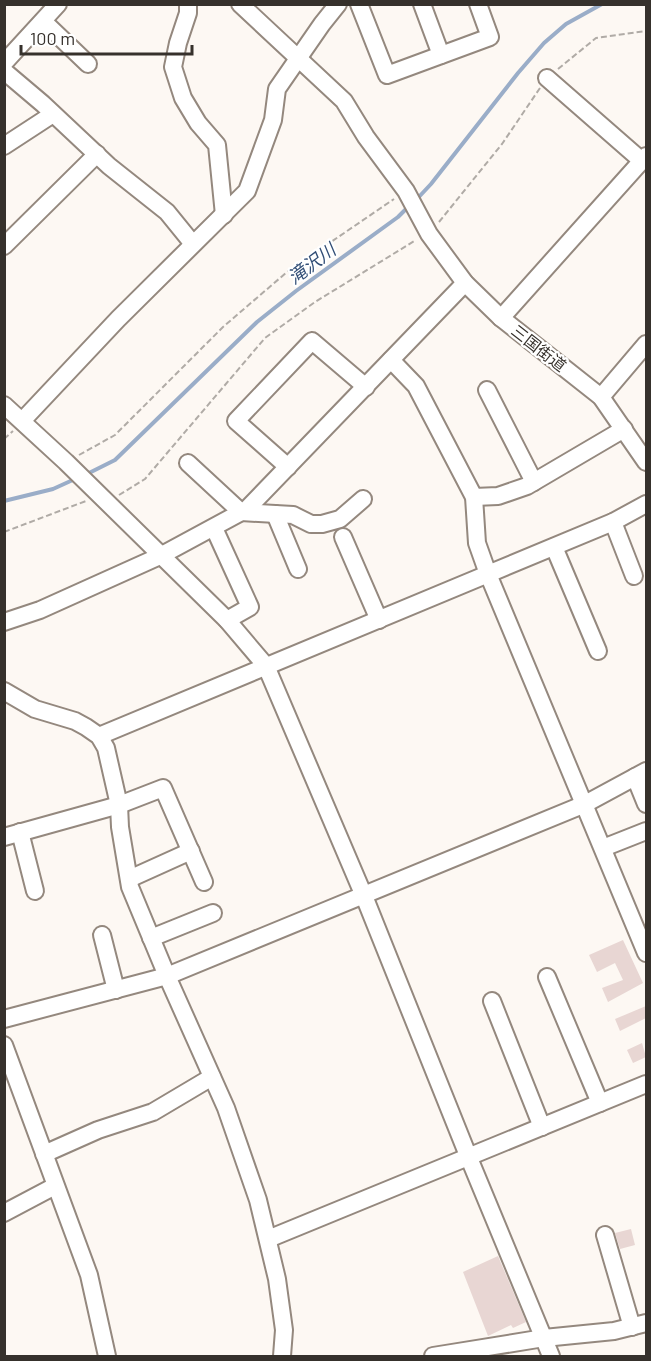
<svg xmlns="http://www.w3.org/2000/svg" width="651" height="1361" font-family="Barlow,'Noto Sans JP',sans-serif">
<style>
.lines{fill:none;stroke-linecap:round;stroke-linejoin:round}
.stream{stroke:#9aadc8;stroke-width:4}
.building{fill:#e8d6d3}
.minor-casing{stroke:#94887e;stroke-width:20}
.path{stroke:#b0aba6;stroke-width:2;stroke-dasharray:6 3;stroke-linecap:butt}
.minor{stroke:#fff;stroke-width:16}
.labels{text-anchor:middle;stroke-width:4.5;stroke-linejoin:round;paint-order:stroke}
.street-label{font-size:16px;fill:#36312c;stroke:#fff}
.water-label{font-size:18px;font-style:italic;fill:#324e76;stroke:#fff}
</style>
<rect width="100%" height="100%" fill="#fdf8f3"/>
<g class="lines">
<!-- stream -->
<g class="stream">
<polyline points="416,200 431,184 518,73 544,43 566,24 602,4"/>
<polyline points="85,475 115,460 257,322 296,291 398,217 408,207"/>
<polyline points="4,501 53,489 75,479"/>
</g>
</g>
<!-- building -->
<g class="building">
<polygon points="623,940 643,983 608,1002 602,988 623,980 615,963 597,972 589,955"/>
<polygon points="646,1006 646,1018 620,1031 615,1019"/>
<polygon points="642,1043 646,1057 633,1063 627,1050"/>
<polygon points="631,1229 635,1245 620,1249 615,1233"/>
<polygon points="498,1256 526,1322 513,1328 511,1325 488,1336 463,1272"/>
</g>
<g class="lines">
<defs>
<g id="minor">
<polyline points="188,4 188,13 178,43 173,67 183,98 198,123 217,145 224,215"/>
<polyline points="240,4 344,101 366,137 406,191 429,234 465,283 501,318 601,397 646,462"/>
<polyline points="359,4 387,75 490,37 478,4"/>
<polyline points="422,4 441,55"/>
<polyline points="43,21 88,64"/>
<polyline points="4,63 58,4"/>
<polyline points="4,71 43,104 109,166 167,212 193,244"/>
<polyline points="547,78 642,161"/>
<polyline points="4,146 53,114"/>
<polyline points="4,246 97,154"/>
<polyline points="501,318 646,156"/>
<polyline points="391,360 416,386 474,497 477,543 488,574 646,953"/>
<polyline points="487,390 534,482"/>
<polyline points="601,397 646,344"/>
<polyline points="4,405 66,462 227,620 266,666 364,896 469,1158 551,1356"/>
<polyline points="22,421 118,319 247,191 273,120 277,89 322,24 338,4"/>
<polyline points="188,463 241,512 293,515 311,524 322,524 340,519 363,499"/>
<polyline points="288,467 236,421 312,341 366,387"/>
<polyline points="474,497 498,496 527,486 624,429"/>
<polyline points="275,514 298,569"/>
<polyline points="613,522 634,576"/>
<polyline points="214,528 250,607 227,620"/>
<polyline points="343,537 379,620"/>
<polyline points="554,547 598,651"/>
<polyline points="4,622 40,610 160,556 247,509 465,283"/>
<polyline points="4,691 35,709 75,721 86,727 99,736 106,748 119,805 120,827 130,887 167,976 226,1108 258,1200 277,1279 284,1330 282,1356"/>
<polyline points="99,736 488,574 613,522 646,504"/>
<polyline points="635,777 646,804"/>
<polyline points="20,832 35,891"/>
<polyline points="4,837 119,805 163,788 204,882"/>
<polyline points="603,848 646,831"/>
<polyline points="129,879 191,851"/>
<polyline points="102,935 116,990"/>
<polyline points="151,938 213,913"/>
<polyline points="547,977 600,1103"/>
<polyline points="492,1001 542,1127"/>
<polyline points="4,1019 167,976 585,804 646,771"/>
<polyline points="4,1045 89,1275 107,1356"/>
<polyline points="44,1154 98,1130 153,1112 212,1077"/>
<polyline points="4,1213 55,1186"/>
<polyline points="605,1235 632,1327"/>
<polyline points="268,1239 646,1084"/>
<polyline points="433,1356 544,1338 614,1331 646,1323"/>
</g>
</defs>
<!-- minor casing -->
<use href="#minor" class="minor-casing"/>
<!-- path -->
<g class="path">
<polyline points="558,69 596,38 646,31"/>
<polyline points="439,222 502,144 540,88"/>
<polyline points="4,439 13,431"/>
<polyline points="79,455 115,435 223,327 287,272 394,199"/>
<polyline points="119,495 145,479 265,338 315,302 416,240"/>
<polyline points="4,532 86,501"/>
</g>
<!-- minor -->
<use href="#minor" class="minor"/>
</g>
<g class="labels">
<!-- street labels -->
<g class="street-label">
<text transform="translate(539 348) rotate(38)" y="6">三国街道</text>
</g>
<!-- water labels -->
<g class="water-label">
<text transform="translate(312 264) rotate(-37)" y="6">滝沢川</text>
</g>
</g>
<!-- border -->
<rect width="651" height="1361" fill="none" stroke="#36312c" stroke-width="12"/>
<!-- scale -->
<path d="M21 45v9h171v-9" fill="none" stroke="#36312c" stroke-width="3"/>
<text x="30" y="45" font-size="18" fill="#36312c" stroke="#ffffff" stroke-width="4.5" paint-order="stroke">100 m</text>
</svg>
